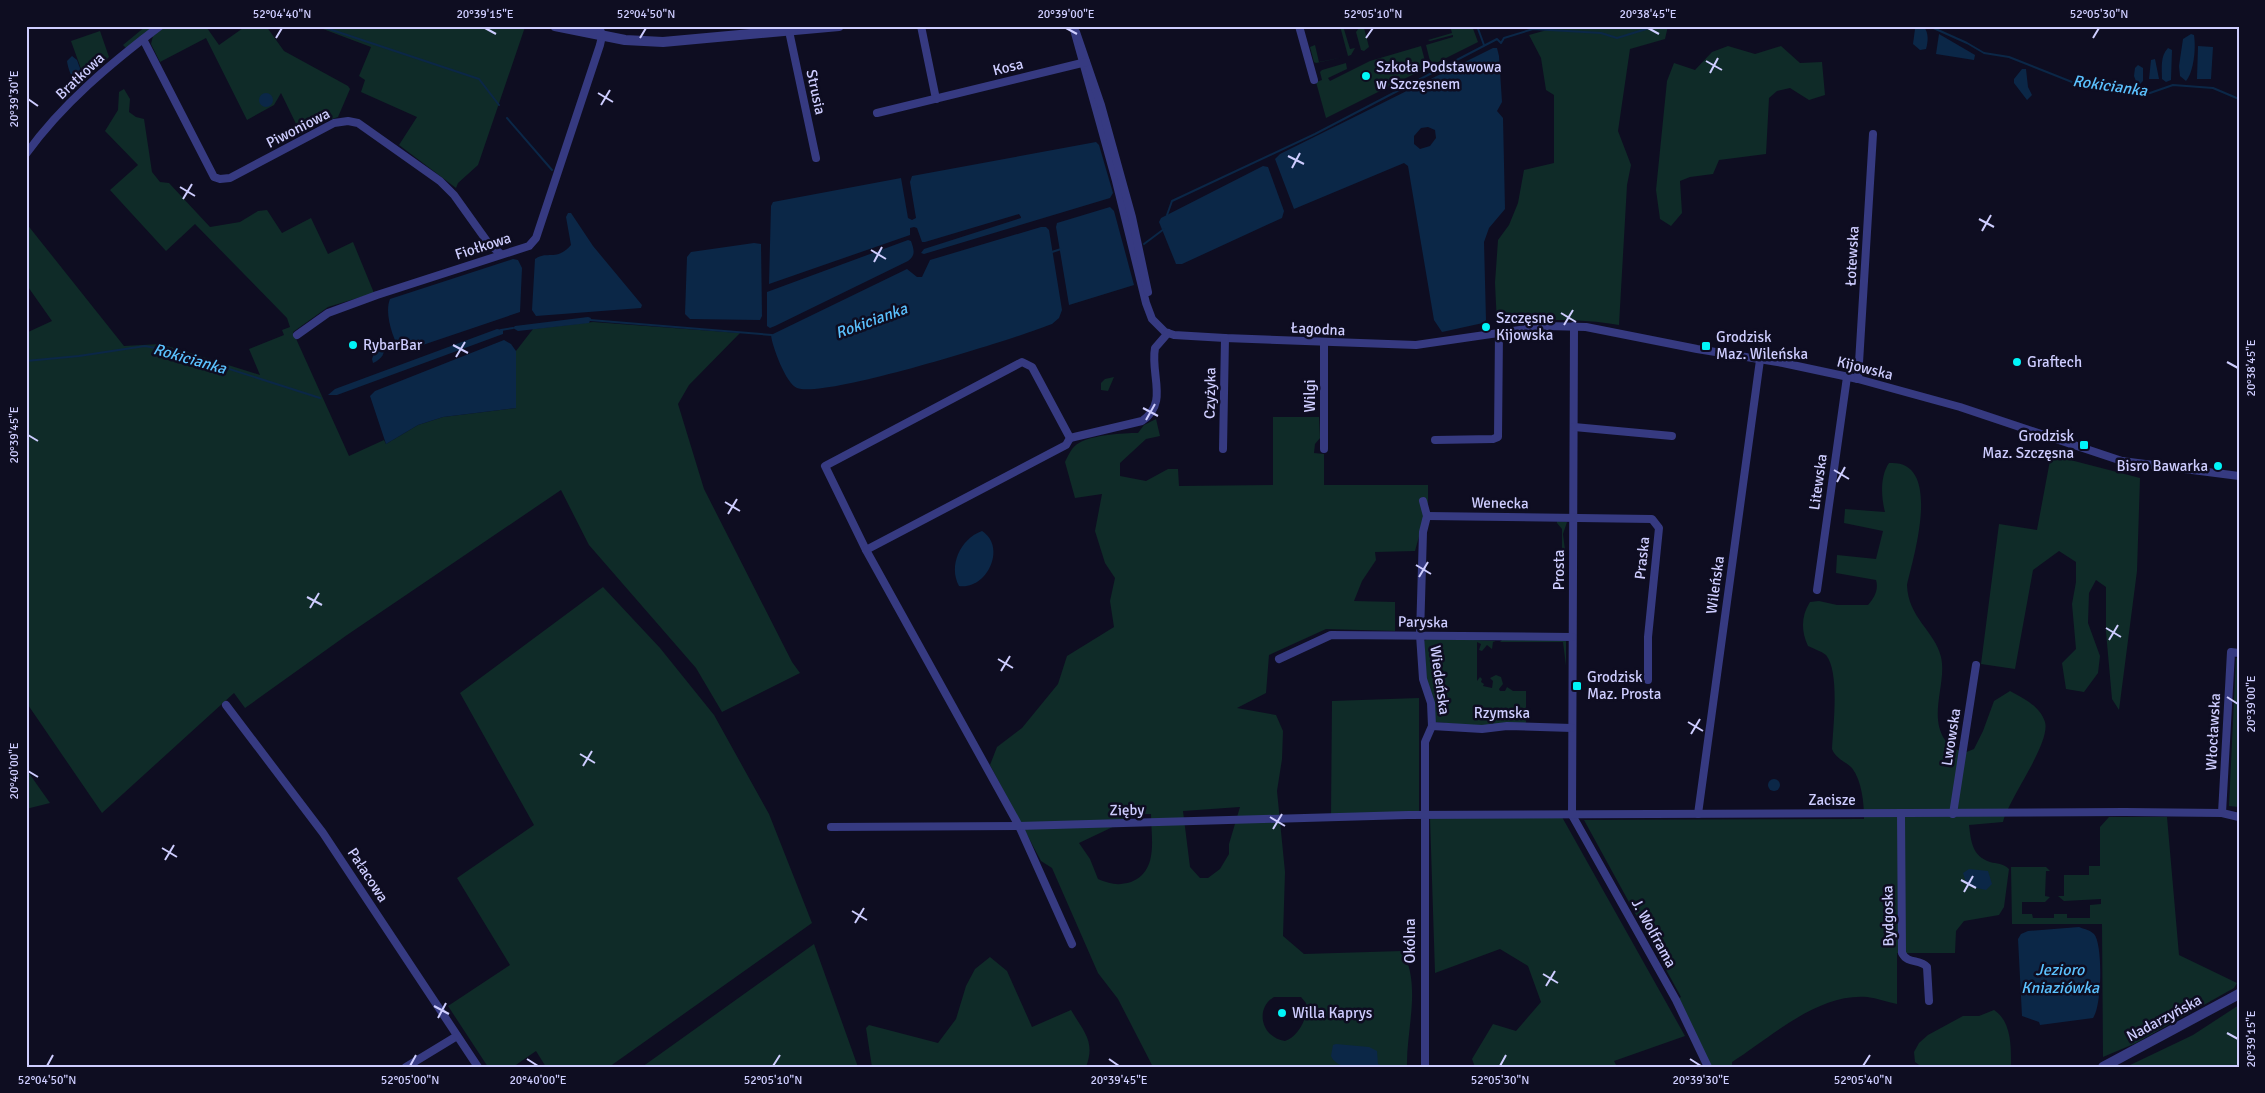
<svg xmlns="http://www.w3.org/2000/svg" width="2265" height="1093" font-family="Signika,sans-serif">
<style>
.green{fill:#0f2b28;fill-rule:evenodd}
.water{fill:#0b2747;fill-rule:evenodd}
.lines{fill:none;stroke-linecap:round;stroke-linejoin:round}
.stream{stroke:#0b2747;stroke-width:2}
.minor{stroke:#363a81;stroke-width:8}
.tertiary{stroke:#363a81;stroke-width:10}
.ticks{fill:none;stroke:#cecdff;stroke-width:2}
.poi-dot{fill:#00f5f8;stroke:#0e0d21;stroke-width:2}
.labels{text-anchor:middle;stroke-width:5;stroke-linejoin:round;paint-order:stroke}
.street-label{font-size:15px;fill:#cecdff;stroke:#0e0d21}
.poi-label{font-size:15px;fill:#cecdff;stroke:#0e0d21;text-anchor:start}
.water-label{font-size:16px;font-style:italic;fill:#5bc2ff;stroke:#0e0d21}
.neatline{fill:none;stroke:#cecdff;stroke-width:2}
.ticks-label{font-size:12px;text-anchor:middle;fill:#cecdff}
</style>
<rect width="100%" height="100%" fill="#0e0d21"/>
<!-- green -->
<g class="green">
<polygon points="146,26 155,26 126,48 123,45"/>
<polygon points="166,26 208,26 207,28 219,45 246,26 266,26 284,51 348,86 350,89 338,117 315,125 301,134 281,93 274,105 247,120 206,38 160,62 151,44 153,36"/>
<polygon points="315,26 525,27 478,165 458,183 456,188 399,145 417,117 361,92 365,80 359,76 371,47"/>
<polygon points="1340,26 1343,26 1350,49 1355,48 1351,55 1348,56"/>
<polygon points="1450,26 1472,26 1478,42 1326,118 1316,82 1322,80 1320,72 1322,70 1346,63 1347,69 1328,78 1330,81 1370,61 1421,46 1425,61 1430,61 1426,45 1453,37 1453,35 1430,41 1428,40 1452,33"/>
<path d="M 1561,26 L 1668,26 L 1665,39 L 1630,49 L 1618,131 L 1631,165 L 1627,185 L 1619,325 C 1575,318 1541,319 1497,325 L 1495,283 L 1498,240 L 1509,225 L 1518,203 L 1524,170 L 1554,163 L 1554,95 L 1546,90 L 1541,58 L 1529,35 Z"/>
<polygon points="1359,28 1364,28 1369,47 1364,51 1361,50 1356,32"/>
<polygon points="100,31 109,57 85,80 71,41"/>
<polygon points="1315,45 1319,62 1344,57 1316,63 1314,62 1310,47"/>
<polygon points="1728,46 1755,54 1781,46 1800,63 1822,62 1825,95 1809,100 1790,88 1777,91 1769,98 1766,154 1719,160 1713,174 1690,177 1680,181 1682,213 1671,226 1660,219 1656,190 1667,81 1674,63 1695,70 1712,52"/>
<polygon points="124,89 130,99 129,112 136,117 144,119 152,172 160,182 169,183 210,227 240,222 258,211 267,210 282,233 311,218 328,254 353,242 374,293 328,307 293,332 349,456 384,440 386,444 418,425 443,417 516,408 516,351 533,329 593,322 740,333 689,385 678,404 704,489 792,662 800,673 722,712 696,668 589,545 561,490 347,635 245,708 234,693 102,813 26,702 26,333 52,321 26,284 26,223 124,346 161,344 260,375 249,349 284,335 282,330 290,327 287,318 195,224 166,251 110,190 138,165 105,131 118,110 119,92"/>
<polygon points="1114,377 1108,391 1101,390 1101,383 1105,379"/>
<path d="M 1273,417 L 1319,417 L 1320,438 L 1315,444 L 1314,453 L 1324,454 L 1324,485 L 1428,485 L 1428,504 L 1415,551 L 1375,552 L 1376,560 L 1362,581 L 1354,601 L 1395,602 L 1395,631 L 1326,629 L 1269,655 L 1266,693 L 1237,708 L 1276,715 L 1283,731 L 1282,759 L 1277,791 L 1285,872 L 1283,936 L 1304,954 L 1402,951 C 1422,984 1406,1030 1407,1067 L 1153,1067 L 1118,999 L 1098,973 L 1052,868 L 1041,861 L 990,765 L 997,747 L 1022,728 L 1058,684 L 1067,656 L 1114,627 L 1110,601 L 1115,578 L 1105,563 L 1095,531 L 1102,494 L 1075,498 L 1065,462 C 1068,456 1072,446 1079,443 C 1092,435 1123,433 1138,433 L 1144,425 L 1156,419 L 1160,436 L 1146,439 L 1120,463 L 1120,476 L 1146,481 L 1168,469 L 1178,469 L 1179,486 L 1273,485 ZM 1240,807 L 1229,844 L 1229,854 L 1220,869 L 1208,878 L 1200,878 L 1190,867 L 1183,811 ZM 1140,814 L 1151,814 C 1151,838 1159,871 1131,882 C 1117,886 1111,884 1098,879 L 1090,859 L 1079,843 ZM 1274,997 L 1301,997 L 1306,1003 C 1309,1017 1298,1037 1285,1041 C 1262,1038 1254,1009 1274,997 Z"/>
<polygon points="2051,455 2140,478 2137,571 2119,710 2112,699 2106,632 2106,587 2096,580 2089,593 2088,623 2100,656 2098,673 2084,692 2066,689 2062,663 2076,649 2072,604 2076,582 2076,562 2059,551 2033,570 2015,669 1981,664 1999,524 2037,530"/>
<path d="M 1889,463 C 1944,459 1913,558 1907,585 C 1908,618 1935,631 1941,657 C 1947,683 1928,715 1945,740 C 1949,746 1958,750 1964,753 L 1974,749 L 1983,731 L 1994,701 L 2010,691 C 2023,698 2040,706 2045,722 C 2051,743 2009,798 2003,822 L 1969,825 C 1971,841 1972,856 1990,862 C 1997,864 2003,863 2009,869 L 2004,907 L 1999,915 L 1964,921 L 1956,931 L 1955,953 L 1897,953 L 1897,1004 C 1887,1002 1877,998 1867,997 C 1818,993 1771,1037 1732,1062 L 1732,1067 L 1708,1067 L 1676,1000 L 1681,997 L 1584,820 L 1864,819 C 1864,803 1862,781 1852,768 C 1845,761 1836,759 1832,749 C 1833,727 1840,672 1826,655 C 1821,651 1814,649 1808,646 C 1801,631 1801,616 1810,602 L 1819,601 L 1837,605 L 1868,605 C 1874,598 1879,590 1876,580 L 1836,573 L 1837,555 L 1876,559 L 1883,531 L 1844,523 L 1845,509 L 1885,512 C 1881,497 1880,476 1889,463 Z"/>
<polygon points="1557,521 1567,522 1563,534 1565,550 1562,550 1562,529 1557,523"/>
<polygon points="603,587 660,648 714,715 769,814 812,923 609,1067 546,1067 536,1051 513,1067 488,1067 448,1006 510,965 457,878 534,825 460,693"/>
<polygon points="1429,638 1496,641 1493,642 1492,649 1487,645 1482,651 1479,650 1481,644 1477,642 1477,681 1480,677 1482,679 1481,682 1484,684 1483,686 1492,688 1493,681 1490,678 1496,675 1501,677 1503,684 1499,689 1500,691 1505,691 1507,687 1513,691 1526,691 1526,725 1489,727 1435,722 1427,687 1424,641"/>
<polygon points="1502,640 1564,640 1566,641 1566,666 1563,642 1500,642"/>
<polygon points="2236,658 2239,659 2239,807 2229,806"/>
<polygon points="1419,698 1419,814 1331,816 1332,701"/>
<polygon points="26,769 50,803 26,809"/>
<polygon points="1562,817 1685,1036 1614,1061 1617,1067 1475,1067 1472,1059 1493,1024 1516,1031 1541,1002 1528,966 1500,949 1435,973 1430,818"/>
<polygon points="2109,817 2167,817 2179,955 2237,983 2234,988 2136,1043 2103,1057 2102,924 2012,924 2011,867 2046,867 2050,871 2046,871 2045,896 2050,897 2045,902 2022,902 2022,914 2032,914 2033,918 2054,918 2054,914 2067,914 2067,918 2090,918 2090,905 2101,904 2101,899 2064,901 2058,896 2064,896 2064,875 2089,875 2089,866 2100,866 2100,827"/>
<polygon points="814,944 858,1067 642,1067"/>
<path d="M 990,957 L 1007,971 L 1032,1027 L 1071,1010 C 1083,1031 1096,1041 1086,1067 L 872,1067 L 866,1028 L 869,1025 L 938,1043 L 956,1019 L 966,986 L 975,969 Z"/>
<polygon points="2239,1005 2239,1067 2126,1067 2193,1035"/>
<path d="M 1994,1010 C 2012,1022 2011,1047 2011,1067 L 1922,1067 L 1915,1062 L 1914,1052 L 1919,1043 L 1928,1035 L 1963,1016 L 1979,1016 Z"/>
</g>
<!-- water -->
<g class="water">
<path d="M 1918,26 L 1924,27 C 1929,33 1928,42 1926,49 L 1920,50 L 1913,44 L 1915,29 Z"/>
<polygon points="1939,34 1975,55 1974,60 1936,54"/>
<path d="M 2191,34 L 2194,35 C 2196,48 2194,71 2186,81 L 2180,76 L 2179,66 L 2183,39 Z"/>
<polygon points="2198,46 2213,47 2211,79 2197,79"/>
<path d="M 1493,48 L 1497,48 L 1499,56 L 1502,102 L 1497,111 L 1503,118 L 1505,209 L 1489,228 L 1484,242 L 1486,320 L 1483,323 L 1442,332 L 1434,320 L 1408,166 L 1404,163 L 1294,209 L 1275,159 L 1280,154 ZM 1428,127 L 1435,130 L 1436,138 L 1430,146 L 1420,149 L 1414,144 L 1414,136 L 1421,128 Z"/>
<path d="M 2168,48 L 2172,50 L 2171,80 L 2166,82 L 2162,79 C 2162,68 2160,56 2168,48 Z"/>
<path d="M 72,56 L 77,60 L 81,71 L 77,80 C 71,79 68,68 67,61 Z"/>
<polygon points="2155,59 2159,79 2149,79 2151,60"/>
<polygon points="2138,65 2143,68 2143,81 2140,84 2137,84 2134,76 2135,68"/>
<polygon points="2022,69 2026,69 2028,87 2032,95 2027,100 2014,83 2014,79"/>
<circle cx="266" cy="100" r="7"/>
<polygon points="1096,142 1099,145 1113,193 1110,198 924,254 921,253 924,249 1021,218 1021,217 1019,214 925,242 922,242 917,228 914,227 910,228 910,235 769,284 771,206 773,202 901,178 908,218 912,220 916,218 910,182 912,176"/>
<polygon points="1263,166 1268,167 1284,211 1282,218 1182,264 1176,264 1159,222 1161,218"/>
<polygon points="1110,207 1114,211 1134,285 1069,305 1056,227 1057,223"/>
<path d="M 568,213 L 571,213 L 593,246 L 642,305 L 641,308 L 536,316 L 532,310 L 535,259 C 548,250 556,262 571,245 L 566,217 Z"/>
<path d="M 1041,227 L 1046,227 L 1049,230 L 1062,310 L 1059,318 L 1052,324 C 1017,338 824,399 797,388 C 786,384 772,346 771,335 L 907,269 L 917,277 L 922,277 L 930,260 Z"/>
<path d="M 908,240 L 911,241 C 914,250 916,255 908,261 L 775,326 L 770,328 L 767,326 L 767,292 Z"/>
<polygon points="754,243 761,244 762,316 760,320 690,319 685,314 687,257 691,252"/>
<path d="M 513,259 L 518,260 L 522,268 L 520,312 L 402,352 C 393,341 384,313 390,299 Z"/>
<polygon points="588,317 591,318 589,323 518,331 513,328 515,326"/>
<polygon points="497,329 503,330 503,334 337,395 328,395 335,389"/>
<polygon points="504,340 511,344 516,351 516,408 443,417 418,425 386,444 370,396 375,391"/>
<path d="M 378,342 L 383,344 C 386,353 382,359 373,363 L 372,359 Z"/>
<path d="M 982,531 C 1007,547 987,590 959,586 C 948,566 960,539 982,531 Z"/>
<circle cx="1774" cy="785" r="6"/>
<polygon points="1969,869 1988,871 1992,884 1986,890 1967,886 1963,873"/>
<path d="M 2079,927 C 2084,929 2090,930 2094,934 C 2103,944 2102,1007 2093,1018 L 2040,1025 L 2039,1022 L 2022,1016 L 2018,939 L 2021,934 L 2028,931 Z"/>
<path d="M 1336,1044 L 1369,1047 L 1377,1051 L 1378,1064 L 1385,1067 C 1371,1067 1338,1073 1331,1056 L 1333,1045 Z"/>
</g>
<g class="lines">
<!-- stream -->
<g class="stream">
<polyline points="320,26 479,79 499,105"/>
<polyline points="1477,26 1484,45"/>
<polyline points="1929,26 1967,43 1984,53 2009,57 2077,84 2150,93 2173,85 2213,88 2239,99"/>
<polyline points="507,118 552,170"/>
<polyline points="1167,215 1172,201 1315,134 1497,39 1501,43 1504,38 1533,29 1601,33 1617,38 1656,26"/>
<polyline points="1144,244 1164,229"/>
<polyline points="1052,252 1061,249"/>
<polyline points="590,320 772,335"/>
<polyline points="501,330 513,328"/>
<polyline points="26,361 79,356 145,346 173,351 320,398"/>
</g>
<!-- minor -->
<g class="minor">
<polyline points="921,26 936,99"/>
<polyline points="1073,26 1116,181 1146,303 1152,319 1165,332 1174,335 1225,338 1416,345 1546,326 1586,327 1697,349 1783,363 1858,379 1960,407 2122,461 2239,476"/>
<polyline points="1299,26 1314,80"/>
<polyline points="789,31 816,158"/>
<polyline points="1076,32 1101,105 1132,217 1148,292"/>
<polyline points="143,39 214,177 220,179 230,178 334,123 348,121 358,123 440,181 454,195 489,244 501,254"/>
<polyline points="877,113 1086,62"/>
<path d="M 26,154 C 62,104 111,63 160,26"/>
<polyline points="1574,326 1572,815 1676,1000 1708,1067"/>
<polyline points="297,335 328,313 377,295 529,246 536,238 600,45 602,36 599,26"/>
<polyline points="1324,343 1324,449"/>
<polygon points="1022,362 1032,367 1070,438 1066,445 866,550 825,466"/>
<polyline points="1858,379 1873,134"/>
<polyline points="1574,427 1672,436"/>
<path d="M 1070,438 L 1142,421 C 1169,403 1150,375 1155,348 L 1168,333"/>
<polyline points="1435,440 1493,439 1498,437 1499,332"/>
<polyline points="1223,449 1225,338"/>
<polyline points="1423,501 1427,516 1423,532 1420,635 1423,679 1431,703 1432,726 1425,742 1425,1067"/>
<polyline points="1427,516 1652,519 1659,528 1648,637 1648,680"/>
<polyline points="866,550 1019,826 1072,944"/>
<polyline points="1817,590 1847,377"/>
<polyline points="1279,659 1331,635 1572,637"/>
<polyline points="226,705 323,833 478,1067"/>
<polyline points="1432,726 1482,729 1507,726 1572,728"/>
<polyline points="2222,813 2231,652 2239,653"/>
<polyline points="1698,814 1760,360"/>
<path d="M 1901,814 L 1902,953 C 1908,965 1920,958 1927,967 L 1929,1001"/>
<polyline points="1953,814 1976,665"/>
<polyline points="831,827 1019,826 1408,815 2125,812 2222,813 2239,817"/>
<polyline points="406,1067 457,1036"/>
</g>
<!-- tertiary -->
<g class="tertiary">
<polyline points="555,26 625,40 663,42 839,26"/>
<polyline points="2103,1067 2239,994"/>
</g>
</g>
<!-- ticks -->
<path class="ticks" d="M 485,28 L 496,34M 1066,28 L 1077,34M 1648,28 L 1659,34M 276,38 L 282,28M 640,38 L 646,28M 1366,38 L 1373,28M 2093,38 L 2099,28M 1706,61 L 1722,70M 1710,73 L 1718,58M 598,93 L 613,102M 28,99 L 38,106M 601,105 L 610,90M 1288,156 L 1304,164M 1292,168 L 1300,153M 180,187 L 195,196M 183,199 L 192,184M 1979,219 L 1994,227M 1982,231 L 1991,215M 871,250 L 886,259M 874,262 L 882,247M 1561,313 L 1576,322M 1564,325 L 1573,310M 453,345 L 468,353M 456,357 L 465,342M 2227,362 L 2238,368M 1143,408 L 1158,416M 1146,420 L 1155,404M 28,435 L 38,441M 1834,470 L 1849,479M 1837,482 L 1845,467M 725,502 L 740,511M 728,514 L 737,499M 1416,565 L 1431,574M 1419,577 L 1428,562M 307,597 L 322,605M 310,608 L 319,593M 2106,628 L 2121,637M 2109,640 L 2118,625M 998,659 L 1013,668M 1001,671 L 1010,656M 2227,697 L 2238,704M 1688,722 L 1703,731M 1691,734 L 1700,719M 580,754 L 595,763M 583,766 L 592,751M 28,771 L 38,777M 1270,817 L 1285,826M 1273,829 L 1282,814M 162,848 L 177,857M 165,860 L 174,845M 1961,880 L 1976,888M 1964,892 L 1973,876M 852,911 L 867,920M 855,923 L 864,908M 1543,974 L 1558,983M 1546,986 L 1555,971M 434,1006 L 449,1014M 438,1018 L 446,1003M 2227,1033 L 2238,1039M 527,1059 L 538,1066M 1109,1059 L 1119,1066M 1690,1059 L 1701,1066M 47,1066 L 53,1055M 410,1066 L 416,1055M 773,1066 L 780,1055M 1500,1066 L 1506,1055M 1863,1066 L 1870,1055"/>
<!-- markers -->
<g class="poi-dot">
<circle cx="1366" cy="76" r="5"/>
<circle cx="1486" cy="327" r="5"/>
<circle cx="353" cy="345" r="5"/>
<rect x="1701" y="341" width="10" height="10" rx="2.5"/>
<circle cx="2017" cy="362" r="5"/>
<rect x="2079" y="440" width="10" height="10" rx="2.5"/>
<circle cx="2218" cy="466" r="5"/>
<rect x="1572" y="681" width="10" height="10" rx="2.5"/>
<circle cx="1282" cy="1013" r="5"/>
</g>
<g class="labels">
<!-- street labels -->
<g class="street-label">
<text transform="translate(1008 67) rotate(-14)" y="5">Kosa</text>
<text transform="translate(80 76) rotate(-43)" y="5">Bratkowa</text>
<text transform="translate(816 92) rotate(78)" y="5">Strusia</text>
<text transform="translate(298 128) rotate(-27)" y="5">Piwoniowa</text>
<text transform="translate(483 246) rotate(-18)" y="5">Fiołkowa</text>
<text transform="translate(1852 256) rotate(-87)" y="5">Łotewska</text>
<text transform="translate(1318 329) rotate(3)" y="5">Łagodna</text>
<text transform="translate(1865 368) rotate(14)" y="5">Kijowska</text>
<text transform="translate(1210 393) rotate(-89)" y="5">Czyżyka</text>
<text transform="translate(1310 396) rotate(-90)" y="5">Wilgi</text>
<text transform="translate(1818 482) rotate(-82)" y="5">Litewska</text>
<text transform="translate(1500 503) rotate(1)" y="5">Wenecka</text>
<text transform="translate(1642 558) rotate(-84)" y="5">Praska</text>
<text transform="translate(1559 570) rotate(-90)" y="5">Prosta</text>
<text transform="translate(1715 585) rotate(-82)" y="5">Wileńska</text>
<text transform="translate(1423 622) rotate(1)" y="5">Paryska</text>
<text transform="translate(1440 680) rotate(82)" y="5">Wiedeńska</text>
<text x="1502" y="718">Rzymska</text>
<text transform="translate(2213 732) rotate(-87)" y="5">Włocławska</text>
<text transform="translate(1951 737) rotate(-81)" y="5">Lwowska</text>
<text x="1832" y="805">Zacisze</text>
<text transform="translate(1127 810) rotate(-1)" y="5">Zięby</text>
<text transform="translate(368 875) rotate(57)" y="5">Pałacowa</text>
<text transform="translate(1888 916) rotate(-91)" y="5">Bydgoska</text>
<text transform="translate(1654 933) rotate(61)" y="5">J. Wolframa</text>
<text transform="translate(1410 941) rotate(-90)" y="5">Okólna</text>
<text transform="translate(2164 1018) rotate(-28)" y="5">Nadarzyńska</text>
</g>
<!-- poi labels -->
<g class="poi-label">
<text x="1376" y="72">Szkoła Podstawowa<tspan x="1376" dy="17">w Szczęsnem</tspan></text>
<text x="1496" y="323">Szczęsne<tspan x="1496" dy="17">Kijowska</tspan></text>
<text x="1716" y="342">Grodzisk<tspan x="1716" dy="17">Maz. Wileńska</tspan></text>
<text x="363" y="350">RybarBar</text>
<text x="2027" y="367">Graftech</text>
<text x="2074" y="441" text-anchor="end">Grodzisk<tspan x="2074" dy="17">Maz. Szczęsna</tspan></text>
<text x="2208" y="471" text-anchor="end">Bisro Bawarka</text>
<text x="1587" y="682">Grodzisk<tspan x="1587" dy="17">Maz. Prosta</tspan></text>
<text x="1292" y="1018">Willa Kaprys</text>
</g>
<!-- water labels -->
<g class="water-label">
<text transform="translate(2110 85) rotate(8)" y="6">Rokicianka</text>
<text transform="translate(871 320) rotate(-20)" y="6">Rokicianka</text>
<text transform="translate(190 358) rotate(16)" y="6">Rokicianka</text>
<text x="2060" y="975">Jezioro<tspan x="2060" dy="18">Kniaziówka</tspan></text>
</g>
</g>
<!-- border -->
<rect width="2265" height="1093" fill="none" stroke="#0e0d21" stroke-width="55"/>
<rect x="28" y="28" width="2210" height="1038" class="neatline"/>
<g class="ticks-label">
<text x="282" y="18">52°04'40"N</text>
<text x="485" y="18">20°39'15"E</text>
<text x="646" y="18">52°04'50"N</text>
<text x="1066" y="18">20°39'00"E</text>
<text x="1373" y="18">52°05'10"N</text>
<text x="1648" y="18">20°38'45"E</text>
<text x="2099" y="18">52°05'30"N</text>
<text transform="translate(14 99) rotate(-90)" y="4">20°39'30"E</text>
<text transform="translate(2251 368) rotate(-90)" y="4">20°38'45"E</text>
<text transform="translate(14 435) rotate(-90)" y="4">20°39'45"E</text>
<text transform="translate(2251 704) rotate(-90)" y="4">20°39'00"E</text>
<text transform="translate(14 771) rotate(-90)" y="4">20°40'00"E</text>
<text transform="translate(2251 1039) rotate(-90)" y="4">20°39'15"E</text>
<text x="47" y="1084">52°04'50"N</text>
<text x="410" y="1084">52°05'00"N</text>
<text x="538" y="1084">20°40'00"E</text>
<text x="773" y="1084">52°05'10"N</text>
<text x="1119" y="1084">20°39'45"E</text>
<text x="1500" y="1084">52°05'30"N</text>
<text x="1701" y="1084">20°39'30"E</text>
<text x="1863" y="1084">52°05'40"N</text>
</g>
</svg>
